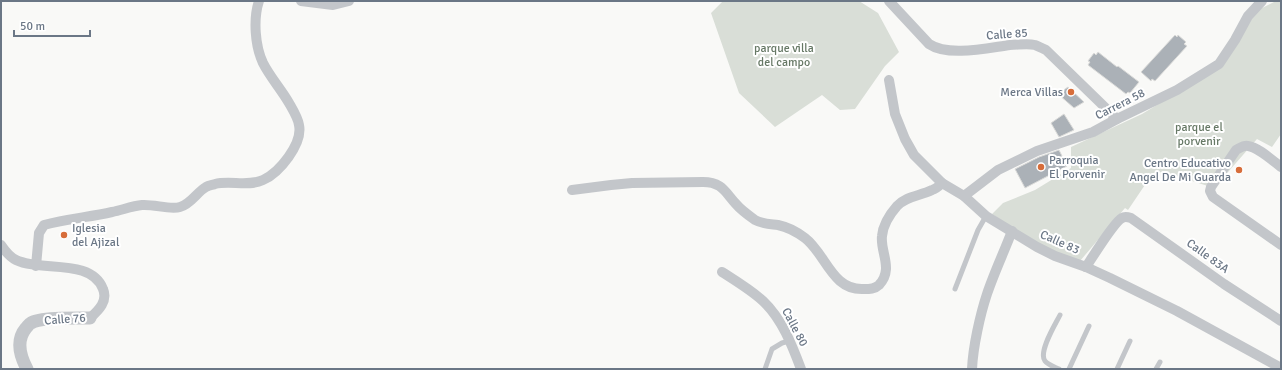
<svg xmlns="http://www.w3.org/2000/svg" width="1282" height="370" font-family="Signika,sans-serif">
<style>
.green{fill:#d9ded7}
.building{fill:#abb1b7;stroke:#dbdbd9}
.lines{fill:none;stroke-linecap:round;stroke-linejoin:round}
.service{stroke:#c3c6ca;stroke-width:5}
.minor{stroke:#c3c6ca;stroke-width:10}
.tertiary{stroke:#c3c6ca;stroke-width:13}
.poi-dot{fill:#d76d3a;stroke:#fff;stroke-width:1.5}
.labels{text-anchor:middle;stroke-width:4;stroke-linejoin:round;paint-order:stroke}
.street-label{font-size:12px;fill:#6b7786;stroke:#fff}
.park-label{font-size:12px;fill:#667865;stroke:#fff}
.poi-label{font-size:12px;fill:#6b7786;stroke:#fff;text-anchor:end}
</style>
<rect width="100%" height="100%" fill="#f9f9f7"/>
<!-- green -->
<g class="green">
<polygon points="723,1 859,1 878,13 899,52 885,66 855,109 840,110 822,95 775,127 739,93 711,13"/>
<polygon points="1276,1 1281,1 1281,134 1272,147 1257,139 1214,188 1164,172 1153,173 1128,210 1125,208 1080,261 1037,245 992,214 1003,203 1035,190 1071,168 1071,147 1142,114 1223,65 1252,13"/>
</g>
<!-- building -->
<g class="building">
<polygon points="1175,35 1177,37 1178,35 1186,42 1184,44 1187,46 1155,81 1152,79 1151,81 1141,72"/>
<polygon points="1098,52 1117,67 1118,66 1139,82 1130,93 1128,92 1126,94 1088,65 1090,62 1088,61 1094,53 1096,55"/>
<polygon points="1068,87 1084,102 1074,108 1058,94"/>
<polygon points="1064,114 1074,130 1059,137 1051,123"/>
<polygon points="1059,150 1067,166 1025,188 1015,169 1039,157"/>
</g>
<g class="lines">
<!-- service -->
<g class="service">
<polyline points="955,289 978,230 986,216"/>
<polyline points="765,369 772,349 782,343 789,341"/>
<path d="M 1059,369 C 1055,367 1048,365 1045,361 C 1038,352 1055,325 1060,315"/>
<polyline points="1069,369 1089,326"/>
<polyline points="1117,369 1130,341"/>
<polyline points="1156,369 1160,362"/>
</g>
<!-- minor -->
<g class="minor">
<polyline points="301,1 333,5 349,1"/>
<path d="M 889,1 L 929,44 C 948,57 987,48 1010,45 C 1018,45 1027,43 1035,45 C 1038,46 1042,48 1046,50 L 1117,119"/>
<polyline points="889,80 895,114 905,139 914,155 942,183 964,196 986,216 1037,247 1055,256 1086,267 1110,278 1177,311 1281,368"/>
<path d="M 1281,167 C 1273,161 1258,147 1248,146 C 1244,145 1240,148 1236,150 L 1211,187 L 1210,191 L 1213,197 L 1281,245"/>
<path d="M 572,190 L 611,185 L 632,183 L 703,182 C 722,182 725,192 736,204 C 741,210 748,215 755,220 C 762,224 770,224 778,225 C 788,227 797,232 805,238 C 826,254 832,291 864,289 C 869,289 875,289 879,285 C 894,269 880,252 882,236 C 883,225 890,214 897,206 C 906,196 920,196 932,190 C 936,189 939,186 942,183"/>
<polyline points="964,196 998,170 1037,151 1093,132 1117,119 1177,90 1219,64 1235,40 1248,16 1262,1"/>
<path d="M 1,245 C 5,251 10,257 16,260 C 41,272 91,258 103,289 C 108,301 99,310 90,318"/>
<path d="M 36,266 L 39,233 L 44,225 C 66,219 90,217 112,212 C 122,210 132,206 142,205 C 154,204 170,210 180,207 C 191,204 197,192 206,187 C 209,185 213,185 215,184 C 230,180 248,187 263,180 C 279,173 303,144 299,125 C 298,118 293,110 289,103 C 281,89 270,77 263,63 C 255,46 253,19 259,1"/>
<path d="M 1086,267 C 1092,258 1114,222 1122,218 C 1125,216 1128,217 1131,218 L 1224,284 L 1281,321"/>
<path d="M 722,272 C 736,281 751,290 763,301 C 782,319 792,345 801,369"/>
<path d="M 972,369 C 973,347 980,315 987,294 C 994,273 1004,252 1012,231"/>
</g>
<!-- tertiary -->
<path class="tertiary" d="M 27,369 C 20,356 16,340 26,328 C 28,326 29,324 31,323 C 40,317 78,318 90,318"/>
</g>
<!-- markers -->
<g class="poi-dot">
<circle cx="1071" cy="92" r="4"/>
<circle cx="1041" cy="167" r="4"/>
<circle cx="1239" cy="170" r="4"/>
<circle cx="64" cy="235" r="4"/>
</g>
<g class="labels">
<!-- street labels -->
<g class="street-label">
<text transform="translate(1007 34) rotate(-4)" y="4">Calle 85</text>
<text transform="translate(1120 104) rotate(-27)" y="4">Carrera 58</text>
<text transform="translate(1060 242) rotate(24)" y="4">Calle 83</text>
<text transform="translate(1208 256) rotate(36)" y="4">Calle 83A</text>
<text transform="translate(65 319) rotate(-4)" y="4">Calle 76</text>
<text transform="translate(795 327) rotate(62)" y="4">Calle 80</text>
</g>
<!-- park labels -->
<g class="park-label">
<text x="784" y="52">parque villa<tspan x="784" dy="14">del campo</tspan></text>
<text x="1199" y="131">parque el<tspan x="1199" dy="14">porvenir</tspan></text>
</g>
<!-- poi labels -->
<g class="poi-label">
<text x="1063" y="96">Merca Villas</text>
<text x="1049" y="164" text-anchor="start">Parroquia<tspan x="1049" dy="14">El Porvenir</tspan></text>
<text x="1231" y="167">Centro Educativo<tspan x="1231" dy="14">Angel De Mi Guarda</tspan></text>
<text x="72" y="232" text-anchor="start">Iglesia<tspan x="72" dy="14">del Ajizal</tspan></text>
</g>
</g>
<!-- border -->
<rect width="1282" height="370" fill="none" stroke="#6b7786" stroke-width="4"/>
<!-- scale -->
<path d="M14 30v6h76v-6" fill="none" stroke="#6b7786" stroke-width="2"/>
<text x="20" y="30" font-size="12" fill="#6b7786" stroke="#ffffff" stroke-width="3" paint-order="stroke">50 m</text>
</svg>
